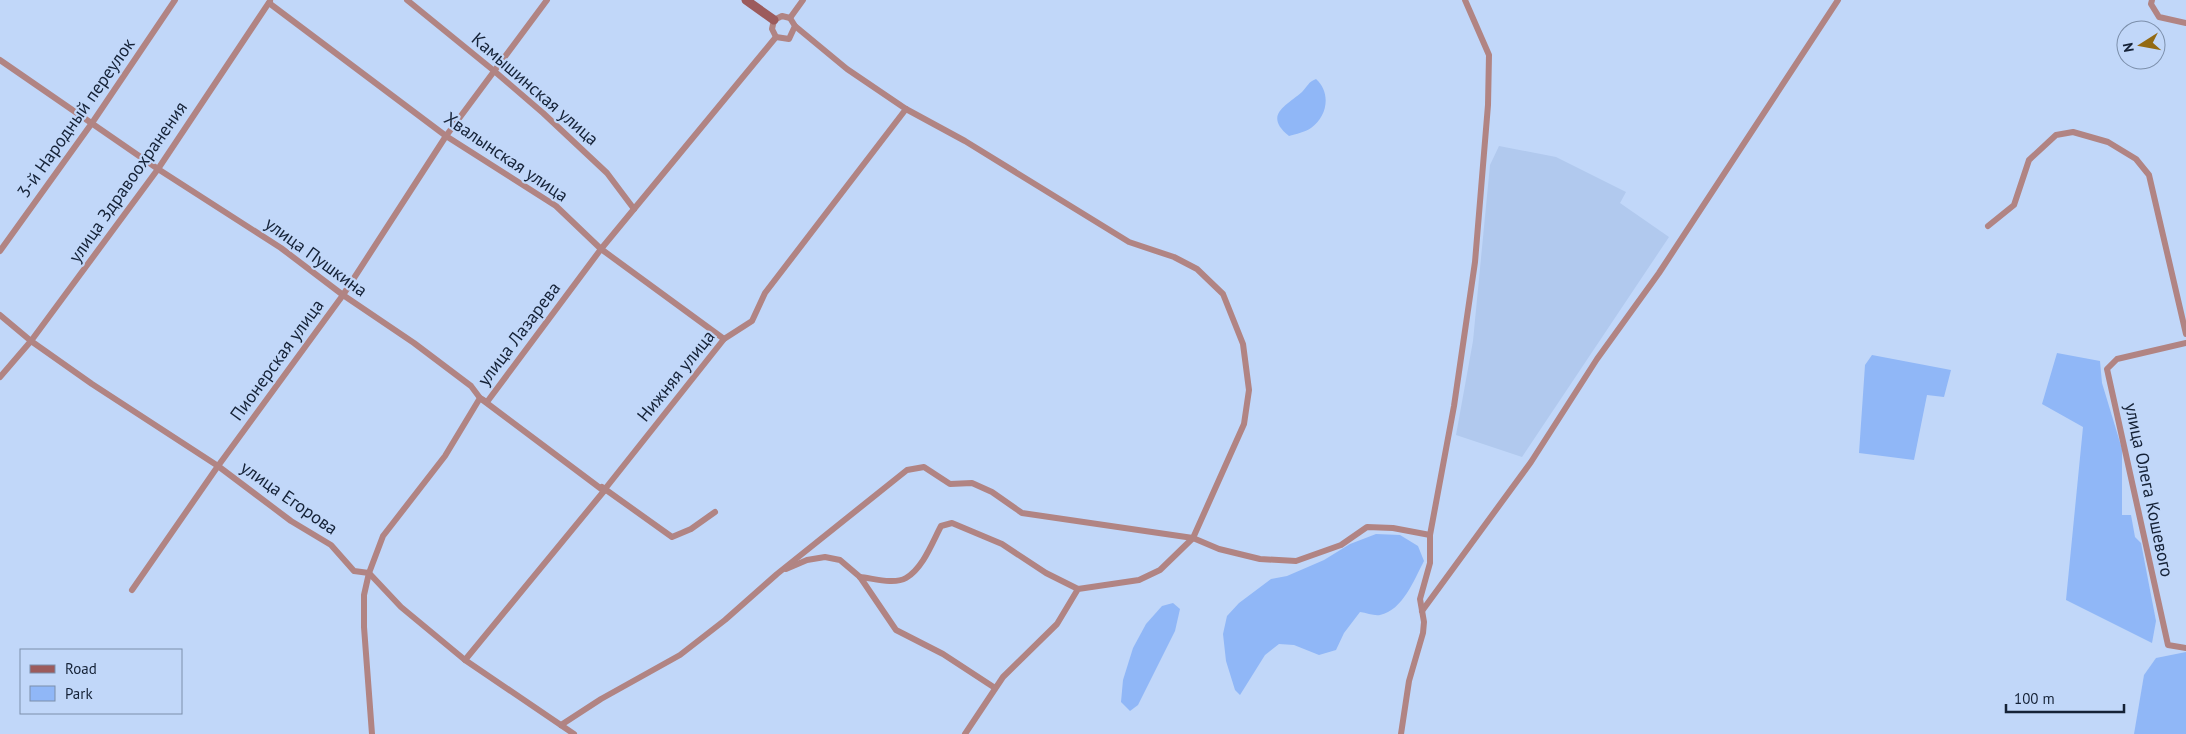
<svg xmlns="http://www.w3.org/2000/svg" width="2186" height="734" font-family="'PT Sans',sans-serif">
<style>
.built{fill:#b1c9ee}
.green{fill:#90b7f7}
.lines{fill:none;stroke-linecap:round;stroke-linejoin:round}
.street{stroke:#b18483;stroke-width:6}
.secondary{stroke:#9c5b5c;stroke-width:9}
.labels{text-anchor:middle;stroke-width:4.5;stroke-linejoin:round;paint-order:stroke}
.street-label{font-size:18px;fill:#152237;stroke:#c1d7f9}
</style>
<rect width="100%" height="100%" fill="#c1d7f9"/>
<!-- built -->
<polygon class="built" points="1499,146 1556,157 1626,192 1620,203 1669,237 1522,457 1456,435 1473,341 1490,165"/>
<!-- green -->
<g class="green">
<path d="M 1316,79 C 1331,92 1328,116 1311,128 C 1305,132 1296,134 1289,136 C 1263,115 1286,106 1302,92 C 1308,86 1308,82 1316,79 Z"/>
<polygon points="2057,353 2100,361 2102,383 2122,449 2122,515 2131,515 2135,537 2141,543 2156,621 2152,643 2066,600 2083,427 2042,404"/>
<polygon points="1872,355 1951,370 1944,397 1927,395 1914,460 1859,453 1865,365"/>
<path d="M 1376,534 L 1400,535 L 1418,546 L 1424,561 C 1414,580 1403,610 1380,615 C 1374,616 1367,613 1360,612 L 1344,633 L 1336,650 L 1319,655 L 1294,645 L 1279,644 L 1265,655 L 1240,695 L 1235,690 L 1226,661 L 1223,634 L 1227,616 L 1239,603 L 1271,579 L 1287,576 L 1324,560 L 1350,544 Z"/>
<polygon points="1173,603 1180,609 1175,631 1138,705 1130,711 1121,702 1123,680 1133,648 1146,624 1162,606"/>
<polygon points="2186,652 2186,734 2134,734 2144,675 2156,658"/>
</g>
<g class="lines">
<!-- street -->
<g class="street">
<polyline points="407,0 493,70 543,113 607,173 634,209"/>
<polyline points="2152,0 2151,4 2159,17 2186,23"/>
<polyline points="269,3 446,136 556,206 601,249 724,339"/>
<polygon points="782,16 790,18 795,26 789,39 776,37 772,29 774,20"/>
<polyline points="790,18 803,0"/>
<polyline points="795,26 847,69 906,109 965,141 1129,242 1174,257 1197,269 1223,294 1243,344 1249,390 1244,424 1193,538 1160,570 1139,580 1078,589 1057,624 1003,677 965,734"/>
<polyline points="0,60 158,169 281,248 343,295 414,343 471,386 480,398 604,491"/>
<polyline points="1988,226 2014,205 2029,160 2056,135 2073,132 2108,142 2136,159 2149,175 2186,334"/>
<polyline points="0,251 92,123 175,0"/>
<polyline points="0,315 31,341 92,384 218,466 291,521 331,545 354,571 369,573 401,607 465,660 574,734"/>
<polyline points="2186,343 2117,359 2107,369 2168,645 2186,648"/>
<polyline points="0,377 31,341 158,169 270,1"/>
<polyline points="602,487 672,537 691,529 715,512"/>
<polyline points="786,569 807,560 825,557 840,560 860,577 896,630 943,654 995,688"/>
<path d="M 860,577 C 872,578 894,585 906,578 C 923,568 932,543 941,526 L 952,523 L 1002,544 L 1046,573 L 1078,589"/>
<polyline points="132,590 218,466 343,295 446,136 547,0"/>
<polyline points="1422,611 1531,462 1597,359 1659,273 1838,0"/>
<polyline points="465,660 604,491 605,489 724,339 752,321 765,293 906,109"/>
<polyline points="561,725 601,699 680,655 725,620 777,574 907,470 924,467 950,484 972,483 992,492 1022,513 1193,538 1219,549 1260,559 1296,561 1341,545 1367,527 1393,528 1430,535"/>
<polyline points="372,734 364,627 364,595 369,573 383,536 445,456 480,398 487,402 601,249 776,37"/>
<polyline points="1401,734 1409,681 1423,633 1424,622 1420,599 1430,563 1430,535 1454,406 1475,262 1488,105 1489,55 1465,0"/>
</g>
<!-- secondary -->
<polyline class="secondary" points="746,0 774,20"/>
</g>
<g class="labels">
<!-- street labels -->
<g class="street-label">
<text transform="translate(535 89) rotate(41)" y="6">Камышинская улица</text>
<text transform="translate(76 118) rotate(-55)" y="6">3-й Народный переулок</text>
<text transform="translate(506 157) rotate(34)" y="6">Хвалынская улица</text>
<text transform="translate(128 182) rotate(-55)" y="6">улица Здравоохранения</text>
<text transform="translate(316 257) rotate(36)" y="6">улица Пушкина</text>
<text transform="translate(519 334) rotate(-53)" y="6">улица Лазарева</text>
<text transform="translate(277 360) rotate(-54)" y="6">Пионерская улица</text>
<text transform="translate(676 376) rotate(-51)" y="6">Нижняя улица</text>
<text transform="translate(2149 490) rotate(78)" y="6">улица Олега Кошевого</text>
<text transform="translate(289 498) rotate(35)" y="6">улица Егорова</text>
</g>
</g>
<!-- legend -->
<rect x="20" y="649" width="162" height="65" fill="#c1d7f9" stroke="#7c8fab"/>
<rect x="30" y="665" width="25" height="8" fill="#9c5b5c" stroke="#7c8fab"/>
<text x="65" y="674" font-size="15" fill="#152237">Road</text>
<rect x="30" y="686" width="25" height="15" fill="#90b7f7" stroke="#7c8fab"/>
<text x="65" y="699" font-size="15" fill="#152237">Park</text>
<!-- north arrow -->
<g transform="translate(2141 45) rotate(259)"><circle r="24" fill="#c1d7f9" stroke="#7c8fab"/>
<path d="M0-4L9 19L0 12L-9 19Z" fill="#936a13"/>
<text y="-8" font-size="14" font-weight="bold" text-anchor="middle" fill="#152237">N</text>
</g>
<!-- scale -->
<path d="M2006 704v8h118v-8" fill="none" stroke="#152237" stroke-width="2.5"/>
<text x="2014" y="704" font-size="15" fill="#152237" stroke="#c1d7f9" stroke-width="4" paint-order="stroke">100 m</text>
</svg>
